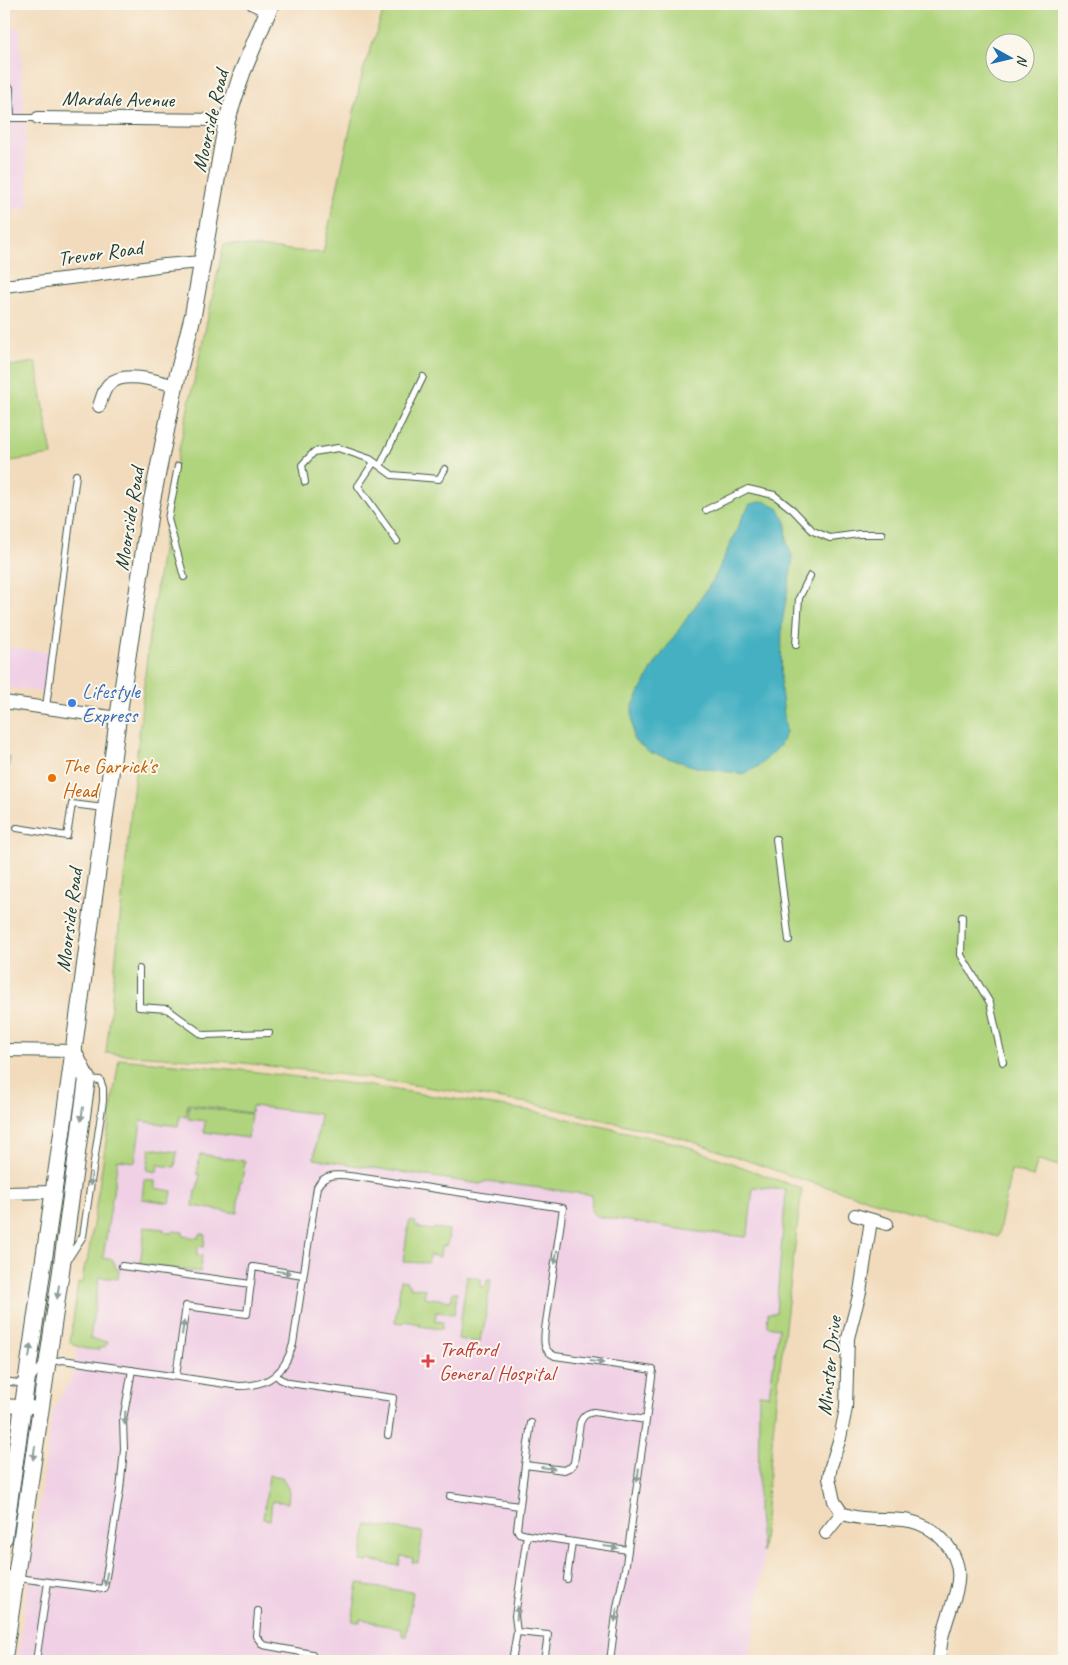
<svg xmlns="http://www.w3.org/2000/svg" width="1068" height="1665" font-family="Caveat,sans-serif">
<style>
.built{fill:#f0d0e5}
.green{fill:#b0d47d;stroke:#688858;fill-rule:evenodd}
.water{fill:#44b0c2;stroke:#32767b}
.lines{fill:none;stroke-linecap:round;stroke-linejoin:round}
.service-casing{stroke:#3f5548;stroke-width:8}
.minor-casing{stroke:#3f5548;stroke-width:14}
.tertiary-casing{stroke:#3f5548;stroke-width:18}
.service{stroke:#fff;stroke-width:6}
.minor{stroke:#fff;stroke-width:12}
.tertiary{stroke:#fff;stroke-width:16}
.oneway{fill:#8f9e9a}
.shop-dot{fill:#3f7fe0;stroke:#fbf7ec;stroke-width:2}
.food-dot{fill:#e8710a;stroke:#fbf7ec;stroke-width:2}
.health-dot{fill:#e0444e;stroke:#fbf7ec;stroke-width:2}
.labels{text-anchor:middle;stroke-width:4;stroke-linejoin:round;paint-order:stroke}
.street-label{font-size:21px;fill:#1f3d34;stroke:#fbf7ec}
.shop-label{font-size:21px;fill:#366cbe;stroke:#fbf7ec;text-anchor:start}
.food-label{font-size:21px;fill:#c56008;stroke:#fbf7ec;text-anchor:start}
.health-label{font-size:21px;fill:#be3a42;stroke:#fbf7ec;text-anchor:start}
</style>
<rect width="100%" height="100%" fill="#fbf7ec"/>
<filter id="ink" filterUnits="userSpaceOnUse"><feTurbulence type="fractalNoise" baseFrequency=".02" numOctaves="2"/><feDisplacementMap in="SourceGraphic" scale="10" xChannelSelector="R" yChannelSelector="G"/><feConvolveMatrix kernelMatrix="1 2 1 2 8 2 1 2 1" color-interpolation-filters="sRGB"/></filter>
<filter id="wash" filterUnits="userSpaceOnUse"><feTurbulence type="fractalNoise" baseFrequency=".0096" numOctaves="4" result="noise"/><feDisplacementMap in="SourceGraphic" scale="20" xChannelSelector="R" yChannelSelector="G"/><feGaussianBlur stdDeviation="1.12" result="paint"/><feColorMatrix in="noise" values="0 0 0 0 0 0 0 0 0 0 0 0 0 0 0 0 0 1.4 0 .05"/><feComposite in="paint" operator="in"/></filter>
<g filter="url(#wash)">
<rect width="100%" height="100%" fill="#f2dbbc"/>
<!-- built -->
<g class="built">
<polygon points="20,27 29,208 4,210 4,29"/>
<polygon points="4,647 49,652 44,692 4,687"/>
<polygon points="119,1059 241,1070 370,1086 532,1111 680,1144 802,1189 776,1400 763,1534 763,1562 750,1661 17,1661 53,1410 73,1375 77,1347 72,1345 70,1342 78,1283 82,1283 85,1264 87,1263"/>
</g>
<!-- green -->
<g class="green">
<path d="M 386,4 L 1064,4 L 1064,972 L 1062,1043 L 1064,1099 L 1064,1167 L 1038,1160 L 1033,1177 L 1011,1170 L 998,1237 L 803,1180 L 682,1138 L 534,1104 L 369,1078 L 244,1063 L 106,1053 L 149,637 L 173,477 L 224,244 L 323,253 L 363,71 ZM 996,42 L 1026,42 L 1026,72 L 996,72 Z"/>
<polygon points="36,362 52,455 4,462 4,367"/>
<polygon points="4,757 10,757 4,794"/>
<path d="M 119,1059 L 241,1070 L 370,1086 L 532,1111 L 680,1144 L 802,1189 L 776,1400 L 762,1552 L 758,1514 L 759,1394 L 769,1395 L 779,1328 L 767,1326 L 768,1313 L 776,1313 L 786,1190 L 753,1187 L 748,1234 L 746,1237 L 699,1232 L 596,1216 L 591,1211 L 592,1195 L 487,1181 L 480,1184 L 314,1159 L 320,1114 L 252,1106 L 251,1113 L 188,1104 L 186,1116 L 180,1116 L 178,1126 L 141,1121 L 135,1162 L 118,1160 L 103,1258 L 113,1260 L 116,1268 L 119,1270 L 118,1279 L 99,1277 L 90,1339 L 108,1342 C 106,1345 106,1347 102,1348 C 95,1352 75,1348 70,1342 L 78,1283 L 82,1283 L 85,1264 L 87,1263 Z"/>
<polygon points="189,1106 251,1114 248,1138 204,1132 205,1121 188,1119"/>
<polygon points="150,1148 177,1152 175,1167 158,1165 157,1172 147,1170"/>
<polygon points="200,1154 245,1161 242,1181 240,1182 237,1213 193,1206 195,1190 197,1190 200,1174 197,1174"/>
<polygon points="144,1179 155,1181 155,1188 172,1191 170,1203 142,1199"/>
<polygon points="409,1221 416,1222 415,1226 419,1226 419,1228 433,1230 434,1228 449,1230 447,1246 441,1246 440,1257 429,1255 428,1263 403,1262"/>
<polygon points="145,1227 164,1229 164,1232 172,1233 173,1231 183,1232 183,1236 199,1238 200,1234 205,1234 204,1247 198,1246 197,1255 202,1256 200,1272 140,1264"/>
<polygon points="467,1276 481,1279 481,1286 486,1287 487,1280 491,1280 483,1333 481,1333 480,1342 458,1339"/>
<polygon points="401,1280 407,1281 406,1284 410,1285 410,1287 425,1289 424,1297 451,1301 453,1292 457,1292 454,1314 436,1312 435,1321 443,1322 442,1329 419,1326 420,1324 405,1321 404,1323 395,1322"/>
<polygon points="269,1475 282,1477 289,1491 288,1503 272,1501 270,1520 263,1519"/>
<polygon points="367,1525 423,1532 418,1563 412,1562 413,1558 401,1556 399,1566 369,1560 368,1562 361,1561"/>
<polygon points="358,1583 365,1584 365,1586 413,1592 406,1636 402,1636 402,1628 376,1624 376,1622 360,1619 360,1622 352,1621"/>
</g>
<!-- water -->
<polygon class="water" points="764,501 779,509 786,522 787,543 793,559 782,624 781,689 786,732 779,747 759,766 743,774 696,767 649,752 633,739 632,707 653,667 714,579 743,516 750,504"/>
</g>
<g filter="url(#ink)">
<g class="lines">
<defs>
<g id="service">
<polyline points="4,88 10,88 11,118 38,118"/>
<polyline points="374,462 358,486 397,541"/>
<polyline points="178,466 168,519 184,577"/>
<polyline points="380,466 423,377"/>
<polyline points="305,482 302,465 314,452 338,448 370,459 392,475 439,479 445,469"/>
<polyline points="706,510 748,489 774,495 793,510 813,531 830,538 859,534 882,534"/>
<polyline points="796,645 799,598 810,576"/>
<polyline points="46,707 76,475"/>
<polyline points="17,828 67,836 72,804 104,808"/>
<polyline points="776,839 789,940"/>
<polyline points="962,917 961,955 990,1003 1003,1062"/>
<polyline points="139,969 139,1007 167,1009 203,1035 269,1033"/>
<polyline points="68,1259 83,1236 103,1101 103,1088 100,1080 88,1079"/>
<polyline points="122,1266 251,1284"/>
<polyline points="276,1375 280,1379 289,1383 393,1398 388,1435"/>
<polyline points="176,1376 186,1306 247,1314 253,1267 303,1275"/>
<path d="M 32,1378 C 42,1363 45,1362 63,1360 L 239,1386 C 270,1386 285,1372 293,1344 L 317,1187 C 325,1171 342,1175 357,1177 L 563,1208 L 545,1329 C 544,1341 542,1350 555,1356 L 653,1370 L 626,1564 L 617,1607 L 610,1661"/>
<polyline points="4,1381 25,1384"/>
<polyline points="525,1465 531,1423"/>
<polyline points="450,1496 519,1506"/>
<path d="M 527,1535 L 519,1533 L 517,1529 L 525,1465 L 564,1470 L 571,1467 L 574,1463 L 580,1423 C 583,1416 586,1413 594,1412 L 646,1420"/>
<polyline points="18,1578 104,1589 120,1490 124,1449 123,1420 132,1370"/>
<polyline points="567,1579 572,1542"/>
<polyline points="258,1611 256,1636 263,1645 312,1654 311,1661"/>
<polyline points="517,1632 548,1635 544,1661"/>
<polyline points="36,1661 48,1582"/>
<polyline points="512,1661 517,1632 515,1616 527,1535 628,1550"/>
</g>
<g id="minor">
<polyline points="253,4 268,11"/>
<polyline points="38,118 227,120"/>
<polyline points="4,286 95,275 165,265 202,262"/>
<path d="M 99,406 C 102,399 103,390 109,384 C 125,370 158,381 175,386"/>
<polyline points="4,702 118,718"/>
<polyline points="4,1050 73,1051"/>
<polyline points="4,1193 54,1192"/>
<polyline points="855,1215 887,1224"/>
<path d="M 871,1220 L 860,1292 L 848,1338 L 846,1408 L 840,1438 L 831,1466 L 829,1478 L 834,1501 L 842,1513 C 862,1522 889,1517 910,1521 C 923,1524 935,1531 943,1540 C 971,1571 954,1594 945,1627 C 941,1638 940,1649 939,1661"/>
<polyline points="4,1405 31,1407"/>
<polyline points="826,1533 842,1513"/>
</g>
<g id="tertiary">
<polyline points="4,1538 70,1077 118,718 151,505 175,386 193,315 227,120 242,73 271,4"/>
<polyline points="4,1658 61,1271 87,1079 73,1051"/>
</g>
</defs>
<!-- service casing -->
<use href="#service" class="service-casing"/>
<!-- minor casing -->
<use href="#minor" class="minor-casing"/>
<!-- tertiary casing -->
<use href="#tertiary" class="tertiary-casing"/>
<!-- service -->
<use href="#service" class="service"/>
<!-- minor -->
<use href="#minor" class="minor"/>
<!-- tertiary -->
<use href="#tertiary" class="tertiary"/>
</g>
<!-- one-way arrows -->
<defs><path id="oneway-solid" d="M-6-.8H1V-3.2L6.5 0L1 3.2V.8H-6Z" transform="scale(1.25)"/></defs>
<g class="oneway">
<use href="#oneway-solid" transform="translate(82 1114) rotate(98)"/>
<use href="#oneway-solid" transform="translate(91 1179) rotate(98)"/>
<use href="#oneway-solid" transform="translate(556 1257) rotate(98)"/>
<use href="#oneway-solid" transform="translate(284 1272) rotate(8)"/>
<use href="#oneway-solid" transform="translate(58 1292) rotate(98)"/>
<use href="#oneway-solid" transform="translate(183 1328) rotate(-82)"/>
<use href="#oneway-solid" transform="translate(30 1351) rotate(-82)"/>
<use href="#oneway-solid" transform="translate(597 1362) rotate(8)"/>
<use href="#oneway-solid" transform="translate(125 1418) rotate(93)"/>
<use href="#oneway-solid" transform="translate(34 1453) rotate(98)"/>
<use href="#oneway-solid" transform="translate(548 1468) rotate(7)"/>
<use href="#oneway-solid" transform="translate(638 1475) rotate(98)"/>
<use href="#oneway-solid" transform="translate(611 1547) rotate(8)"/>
<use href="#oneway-solid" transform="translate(106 1579) rotate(99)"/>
<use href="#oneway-solid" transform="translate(517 1613) rotate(-86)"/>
<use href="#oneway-solid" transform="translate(616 1615) rotate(98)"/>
</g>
</g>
<!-- markers -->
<circle class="shop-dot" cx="72" cy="703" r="5"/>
<circle class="food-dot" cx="52" cy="778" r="5"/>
<path class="health-dot" d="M425.5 1353.5h5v5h5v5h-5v5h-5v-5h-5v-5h5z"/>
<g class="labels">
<!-- street labels -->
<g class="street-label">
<text transform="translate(118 99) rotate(1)" y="7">Mardale Avenue</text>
<text transform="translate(210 121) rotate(-77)" y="7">Moorside Road</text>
<text transform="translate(100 253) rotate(-8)" y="7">Trevor Road</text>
<text transform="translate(129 519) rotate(-81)" y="7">Moorside Road</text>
<text transform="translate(69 920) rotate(-83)" y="7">Moorside Road</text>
<text transform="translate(829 1366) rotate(-84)" y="7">Minster Drive</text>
</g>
<!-- shop labels -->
<g class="shop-label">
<text x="82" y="698">Lifestyle<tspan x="82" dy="24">Express</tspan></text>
</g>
<!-- food labels -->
<g class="food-label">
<text x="62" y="773">The Garrick's<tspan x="62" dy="24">Head</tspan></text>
</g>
<!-- health labels -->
<g class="health-label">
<text x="439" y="1356">Trafford<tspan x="439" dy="24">General Hospital</tspan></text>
</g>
</g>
<!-- margin -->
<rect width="1068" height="1665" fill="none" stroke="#fbf7ec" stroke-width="20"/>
<!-- north arrow -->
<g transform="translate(1010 58) rotate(98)"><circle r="24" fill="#fbf7ec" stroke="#a3ada2"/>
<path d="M0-4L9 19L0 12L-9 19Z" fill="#1f6fb2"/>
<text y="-8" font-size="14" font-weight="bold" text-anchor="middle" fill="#1f3d34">N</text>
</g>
</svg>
